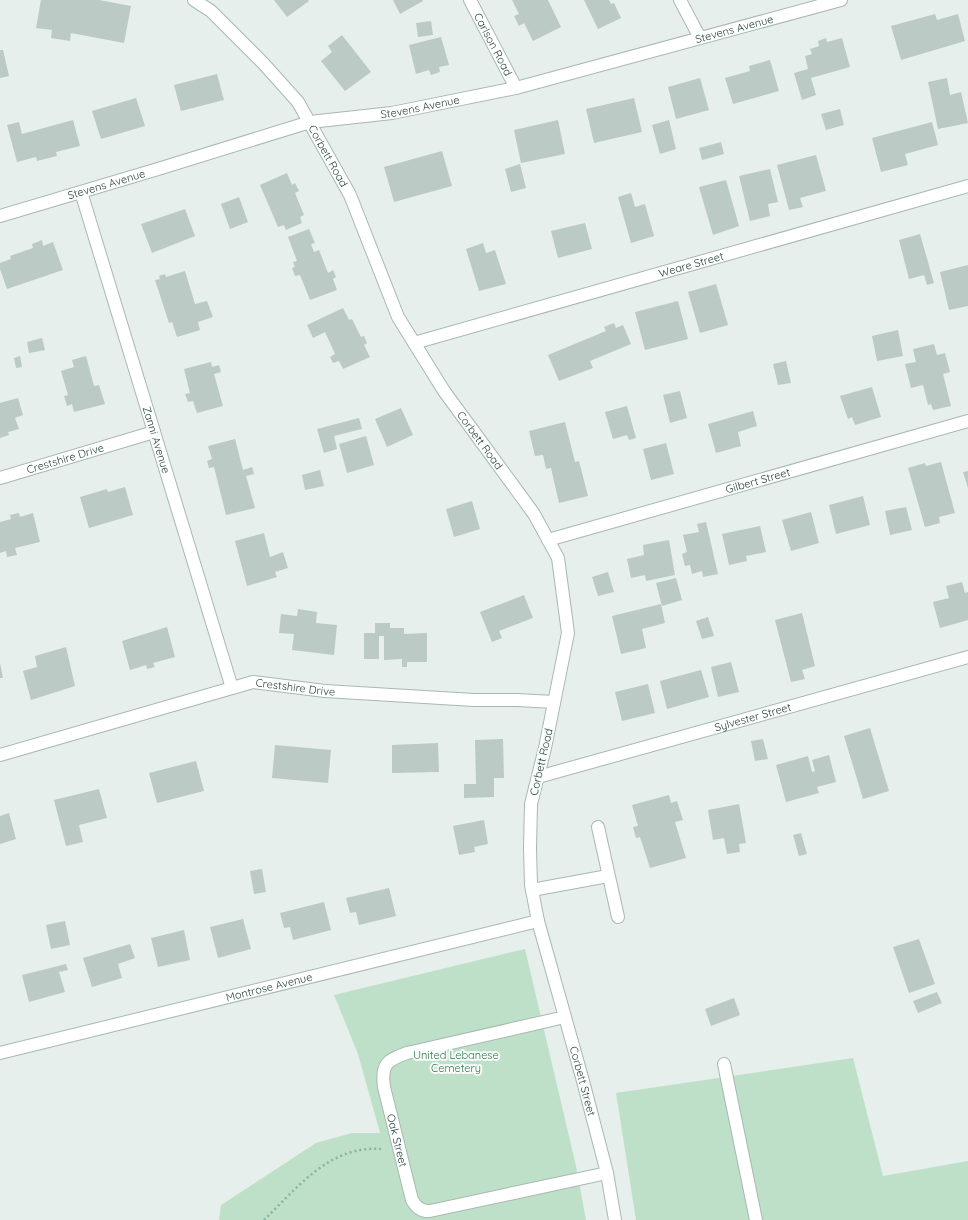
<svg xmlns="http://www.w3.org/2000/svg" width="968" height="1220" font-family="Quicksand,sans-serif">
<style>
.green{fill:#bfe0c8}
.building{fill:#bbcac4}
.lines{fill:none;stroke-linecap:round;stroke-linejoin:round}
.lane-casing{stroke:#a8b8b2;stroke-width:14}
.street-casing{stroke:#a8b8b2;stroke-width:14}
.path{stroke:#86b3a5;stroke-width:2.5;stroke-dasharray:2 3;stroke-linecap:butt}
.lane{stroke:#fff;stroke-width:12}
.street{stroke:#fff;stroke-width:12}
.labels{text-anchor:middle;stroke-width:4;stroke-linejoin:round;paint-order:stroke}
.street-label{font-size:11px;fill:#24423a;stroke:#f7fbf9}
.park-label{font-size:11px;fill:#2d7a4b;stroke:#f7fbf9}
</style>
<rect width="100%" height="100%" fill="#e6efeb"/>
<!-- green -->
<g class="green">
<polygon points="525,949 576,1166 586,1220 219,1220 221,1205 316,1143 352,1133 380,1133 358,1054 334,995"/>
<polygon points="853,1058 883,1176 968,1161 968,1220 636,1220 616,1093"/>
</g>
<!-- building -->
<g class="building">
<polygon points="41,0 99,0 131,6 124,43 71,33 70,41 51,38 52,30 36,28"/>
<polygon points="274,0 308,0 309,1 287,17"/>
<polygon points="393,0 422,0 423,1 400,14"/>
<polygon points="512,0 548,0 561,27 533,41 524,23 519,26 514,16 519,14"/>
<polygon points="584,0 609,0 611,4 614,3 621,18 598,29"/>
<polygon points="935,14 937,20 958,14 965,41 901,60 891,26"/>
<polygon points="431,21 433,35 418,37 416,23"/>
<polygon points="342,35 371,72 345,91 321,61 332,52 328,46"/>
<polygon points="441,37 449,65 439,67 440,72 431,75 429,70 416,74 409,45"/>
<polygon points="826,38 827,42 842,38 850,67 811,78 816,95 802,100 794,73 808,69 805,56 812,54 810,49 819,46 818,41"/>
<polygon points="0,50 3,50 9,76 0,78"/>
<polygon points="770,60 779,91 733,104 725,78 750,71 749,66"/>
<polygon points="217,74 224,100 181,111 174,85"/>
<polygon points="700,78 709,110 676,119 668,87"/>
<polygon points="947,78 950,95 961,92 968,123 938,129 928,82"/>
<polygon points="136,98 145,126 101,139 92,111"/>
<polygon points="634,98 642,132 594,143 586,109"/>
<polygon points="840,109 844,125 826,130 821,114"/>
<polygon points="73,120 80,146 56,152 57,156 37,161 36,157 17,162 7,125 19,122 22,134"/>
<polygon points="558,120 565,154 521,163 514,130"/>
<polygon points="669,120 676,149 660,154 652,125"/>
<polygon points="932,122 938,145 905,154 908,165 881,172 872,138"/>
<polygon points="721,142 724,154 702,160 699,148"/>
<polygon points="442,151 452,186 394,202 384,167"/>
<polygon points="816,155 826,191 800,198 803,207 789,210 777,165"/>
<polygon points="520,164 526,188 511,192 505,169"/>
<polygon points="770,169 778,202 768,204 770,216 750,221 739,176"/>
<polygon points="287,173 292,185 295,183 299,191 295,193 304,215 300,217 302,223 286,230 284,225 278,227 260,185"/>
<polygon points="726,180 739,226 713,235 699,187"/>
<polygon points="631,193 635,207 645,204 654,236 631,243 618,197"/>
<polygon points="239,197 248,222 230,229 221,204"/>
<polygon points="185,209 195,236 152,253 141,224"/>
<polygon points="585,223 592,249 558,258 551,231"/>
<polygon points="309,229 315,243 311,244 314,252 319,250 328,273 333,270 336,277 333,279 337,290 310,300 300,275 295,276 292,268 295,267 293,262 297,261 288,237"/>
<polygon points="920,234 934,283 927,285 924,275 909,279 899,240"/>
<polygon points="42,240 43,246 53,242 63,270 7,289 0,269 0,263 11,259 10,256 33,248 32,244"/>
<polygon points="483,243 486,253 495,250 506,284 479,291 466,249"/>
<polygon points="968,265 968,306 949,310 940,272"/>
<polygon points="185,271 195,304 207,301 213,317 198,322 200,330 177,337 172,322 169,323 155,280 160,279 159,276 165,274 166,277"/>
<polygon points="716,284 728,325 700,333 688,292"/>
<polygon points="678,301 688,339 645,350 635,312"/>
<polygon points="343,308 349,320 352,319 361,337 364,336 367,343 364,345 370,357 343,369 339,361 333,363 330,357 335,354 325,332 313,338 307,325"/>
<polygon points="614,323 616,328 623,325 631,344 590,361 593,368 559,381 548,355 606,331 604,327"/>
<polygon points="898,330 903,356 877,361 872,336"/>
<polygon points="42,338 45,350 29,353 27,342"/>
<polygon points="934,344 937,355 945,353 950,372 943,374 951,406 933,410 931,404 928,405 923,385 911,388 905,364 916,362 913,349"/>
<polygon points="20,356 22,367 16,368 14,358"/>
<polygon points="86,356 94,386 99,385 105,404 74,412 72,404 67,406 64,396 68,395 61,371 74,367 72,360"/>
<polygon points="786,361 791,383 778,385 773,364"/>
<polygon points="211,362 212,367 219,365 221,372 214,374 223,406 197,413 193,401 188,402 185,394 190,393 184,369"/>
<polygon points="872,387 881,417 855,425 852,417 848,419 840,396"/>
<polygon points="680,391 687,418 670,423 663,395"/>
<polygon points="18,398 23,415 15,418 19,429 8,432 9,435 0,438 0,403"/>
<polygon points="627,406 636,438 629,440 627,435 613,439 605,412"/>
<polygon points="401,408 413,435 387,447 375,419"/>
<polygon points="753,411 757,426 738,432 741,446 716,453 708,424"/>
<polygon points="359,418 362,429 334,436 337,449 324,453 317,429"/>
<polygon points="565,422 575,462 579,461 588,496 559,503 551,468 546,469 543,455 535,456 529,431"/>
<polygon points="366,436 374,465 347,473 339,444"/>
<polygon points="235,439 243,470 252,467 254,474 246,476 255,508 226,515 214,467 209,468 207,461 212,459 208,446"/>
<polygon points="666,443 674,474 651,480 643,449"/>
<polygon points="941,462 955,513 939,517 940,523 925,527 908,468 925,463 926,466"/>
<polygon points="320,470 324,486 305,490 302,475"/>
<polygon points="968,471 968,488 963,472"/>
<polygon points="125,487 133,515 89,528 80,497 107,489 108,492"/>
<polygon points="863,496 870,525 836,534 829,505"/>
<polygon points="472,501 480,529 454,537 446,509"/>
<polygon points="906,507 912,530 890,535 885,511"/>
<polygon points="811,512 819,543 791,551 782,520"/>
<polygon points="19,513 20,517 33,513 40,542 15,548 17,555 7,557 6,551 0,553 0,522 11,519 10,515"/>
<polygon points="706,522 718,574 703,577 702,571 692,574 690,565 685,566 682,554 687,552 683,535 699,532 697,524"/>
<polygon points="760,526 766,552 746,556 747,561 729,565 722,534"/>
<polygon points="264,533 270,557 283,552 288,568 275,572 277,577 247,586 235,541"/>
<polygon points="669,540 675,575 646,581 645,575 631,578 627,559 644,555 643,545"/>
<polygon points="608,572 614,592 598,596 592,577"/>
<polygon points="676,578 682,600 662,606 656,583"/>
<polygon points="962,582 965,593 968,592 968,620 940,628 933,602 949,598 946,586"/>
<polygon points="524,595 533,618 499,631 502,638 492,642 480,612"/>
<polygon points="661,604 665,623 642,629 646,648 621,654 612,616"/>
<polygon points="298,609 317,612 316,623 337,625 334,655 292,650 294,634 279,633 281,614 297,616"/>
<polygon points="802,613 815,666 802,670 805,679 791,682 775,620"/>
<polygon points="708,617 714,636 702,639 696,621"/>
<polygon points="375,623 390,623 390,628 404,628 404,634 427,633 427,662 407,662 407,667 402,667 402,659 384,660 384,636 379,636 379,659 364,659 364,633 375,633"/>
<polygon points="167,627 175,657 153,663 155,667 147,669 146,665 130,670 122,641"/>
<polygon points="66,647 75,686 31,700 23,671 37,667 35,656"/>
<polygon points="731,662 739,692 718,697 711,667"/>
<polygon points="0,663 3,678 0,678"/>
<polygon points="701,670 709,697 667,709 660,681"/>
<polygon points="648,684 655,713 622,721 615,692"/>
<polygon points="870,728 889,791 863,799 844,736"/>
<polygon points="503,739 504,778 494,778 494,797 464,798 464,784 476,784 475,740"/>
<polygon points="763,739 768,759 755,761 751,741"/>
<polygon points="438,743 439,772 392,773 392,745"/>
<polygon points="275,745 331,750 328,783 272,778"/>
<polygon points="829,755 836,782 817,787 819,793 786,802 776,765 808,756 812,772 815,771 812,760"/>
<polygon points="196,761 204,791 157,803 149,773"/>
<polygon points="99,789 107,818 79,825 83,842 66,846 54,800"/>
<polygon points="669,795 671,803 677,801 683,820 675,822 686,858 650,868 640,837 636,838 633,827 638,826 632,805"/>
<polygon points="739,804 746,843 739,844 740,852 727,854 724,838 713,840 708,810"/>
<polygon points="9,813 16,839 0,844 0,816"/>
<polygon points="484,820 488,844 474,847 475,852 459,855 453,826"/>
<polygon points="801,833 807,854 799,856 793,835"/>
<polygon points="262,869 266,892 254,894 250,871"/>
<polygon points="389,888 396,916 359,925 356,912 350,913 346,898"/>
<polygon points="324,902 331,930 293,940 290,927 284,928 280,913"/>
<polygon points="243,919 251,949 218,958 210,927"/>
<polygon points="65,921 70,945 51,949 46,925"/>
<polygon points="184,930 190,960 158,967 151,938"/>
<polygon points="919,939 935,984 909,993 893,947"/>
<polygon points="130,944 135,958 118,964 122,978 92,987 83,958"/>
<polygon points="66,964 68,970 59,972 65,992 29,1002 22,975"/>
<polygon points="937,992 942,1003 918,1013 913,1001"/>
<polygon points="734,998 740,1015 711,1026 705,1009"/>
</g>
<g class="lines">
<defs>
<g id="lane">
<polyline points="598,827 618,917"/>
<polyline points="532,890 608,876"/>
<path id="s1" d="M 565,1017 L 407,1053 C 387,1060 381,1064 384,1087 L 412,1200 C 416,1207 421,1212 430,1211 L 607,1173"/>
<polyline points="724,1064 756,1220"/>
</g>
<g id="street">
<path id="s2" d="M 194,0 L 211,11 L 263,63 L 298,102 L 350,195 L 398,317 L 444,391 L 534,514 L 558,558 L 568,633 L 545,748 L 531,804 L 530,848 L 531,885 L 538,921 L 583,1081 L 607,1173 L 615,1220"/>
<path id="s3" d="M 470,0 L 516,88"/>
<polyline points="680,0 700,38"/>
<path id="s4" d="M 81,192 L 232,688"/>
<path id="s5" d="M 0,216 L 158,169 L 310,122 L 392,113 L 516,88 L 841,0"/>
<path id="s6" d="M 414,343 L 968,186"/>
<path id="s7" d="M 0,478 L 154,432"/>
<path id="s8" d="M 548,540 L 968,421"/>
<path id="s9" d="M 0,755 L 253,682 L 325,691 L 474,700 L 517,700 L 554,702"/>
<path id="s10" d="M 538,777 L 968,657"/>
<path id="s11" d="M 0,1053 L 538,921"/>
</g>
</defs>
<!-- lane casing -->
<use href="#lane" class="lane-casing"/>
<!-- street casing -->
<use href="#street" class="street-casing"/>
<!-- path -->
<path class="path" d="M 264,1220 C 297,1188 330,1145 381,1149"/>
<!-- lane -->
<use href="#lane" class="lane"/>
<!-- street -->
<use href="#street" class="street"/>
</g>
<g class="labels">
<!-- street labels -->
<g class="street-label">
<text dy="4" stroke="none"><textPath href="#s5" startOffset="759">Stevens Avenue</textPath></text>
<text dy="4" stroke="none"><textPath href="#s3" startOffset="50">Carlson Road</textPath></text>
<text dy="4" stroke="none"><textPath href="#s5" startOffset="435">Stevens Avenue</textPath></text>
<text dy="4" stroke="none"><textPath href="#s2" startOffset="208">Corbett Road</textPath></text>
<text dy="4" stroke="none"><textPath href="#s5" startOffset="111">Stevens Avenue</textPath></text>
<text dy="4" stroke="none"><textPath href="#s6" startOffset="288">Weare Street</textPath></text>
<text dy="4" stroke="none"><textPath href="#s4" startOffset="259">Zanni Avenue</textPath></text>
<text dy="4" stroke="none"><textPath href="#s2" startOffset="532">Corbett Road</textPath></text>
<text dy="4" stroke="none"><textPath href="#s7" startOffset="68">Crestshire Drive</textPath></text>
<text dy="4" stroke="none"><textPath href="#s8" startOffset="218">Gilbert Street</textPath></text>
<text dy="4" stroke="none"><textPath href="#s9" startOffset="306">Crestshire Drive</textPath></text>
<text dy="4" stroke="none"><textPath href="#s10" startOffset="223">Sylvester Street</textPath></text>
<text transform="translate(541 762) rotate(-77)" y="4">Corbett Road</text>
<text dy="4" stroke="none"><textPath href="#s11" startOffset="277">Montrose Avenue</textPath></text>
<text dy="4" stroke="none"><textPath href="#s2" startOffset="1208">Corbett Street</textPath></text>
<text dy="4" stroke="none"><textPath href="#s1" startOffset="264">Oak Street</textPath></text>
</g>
<!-- park labels -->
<g class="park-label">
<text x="456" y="1059">United Lebanese<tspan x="456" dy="13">Cemetery</tspan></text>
</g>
</g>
</svg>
